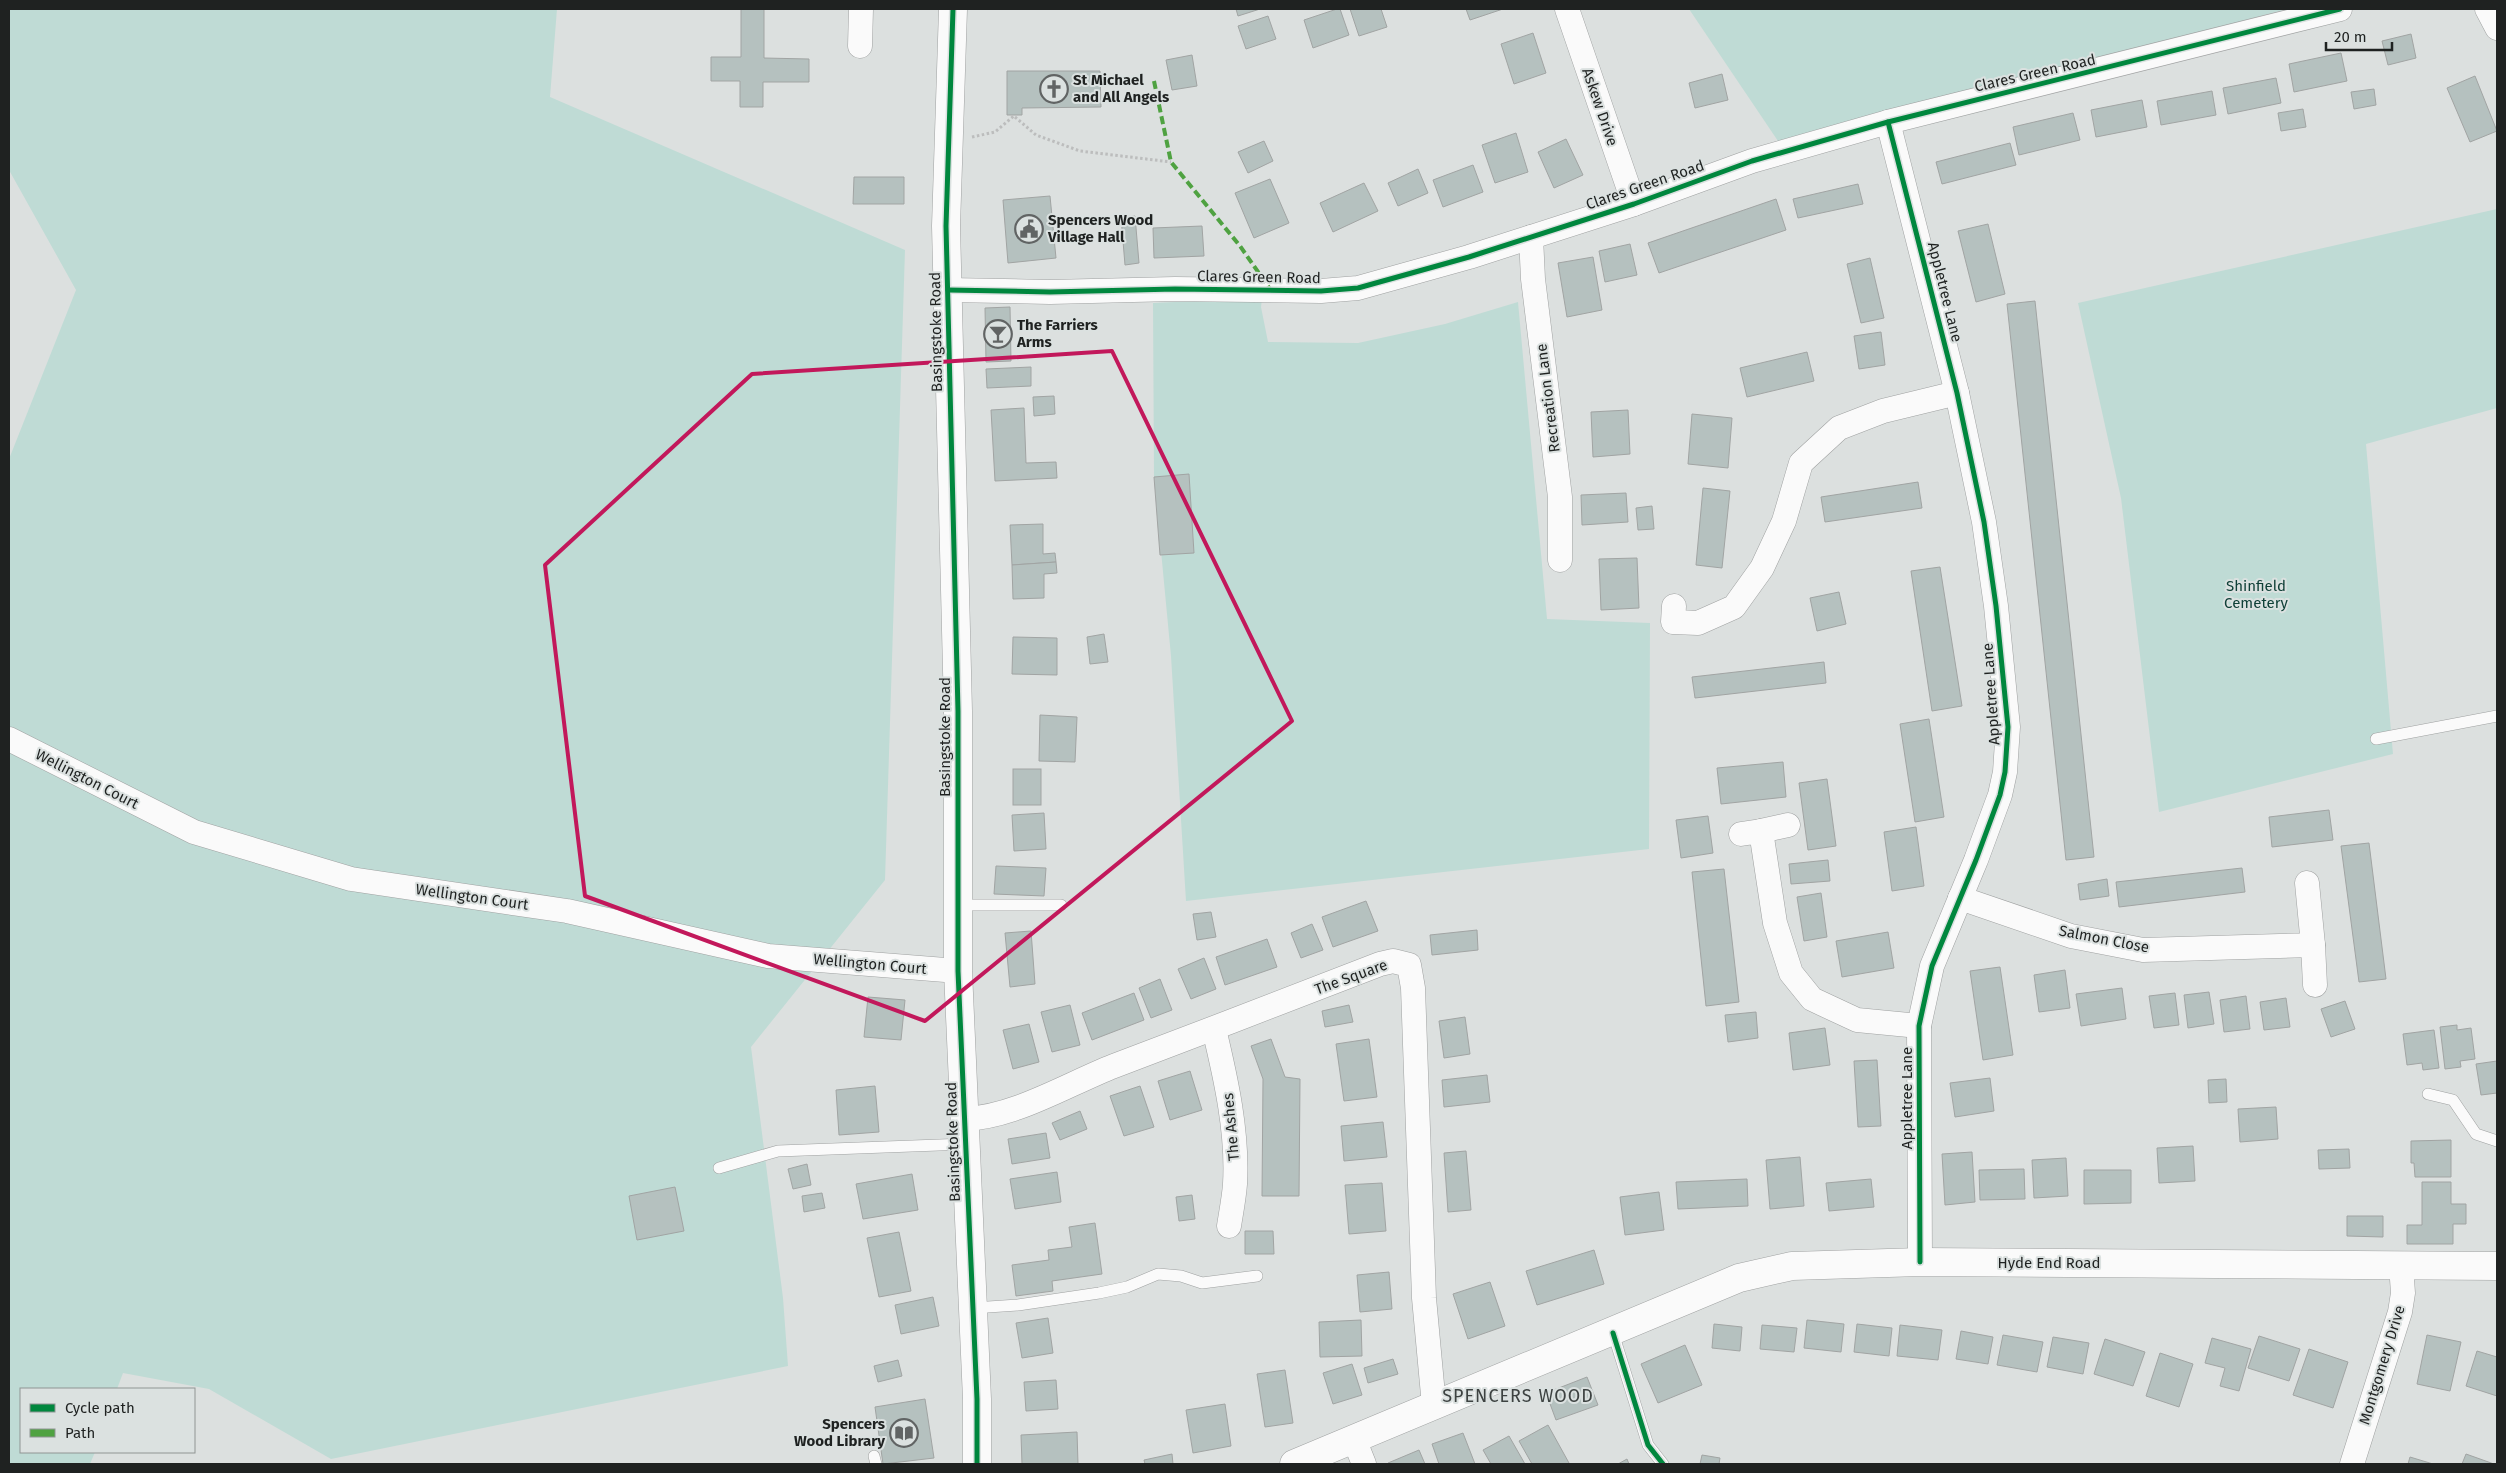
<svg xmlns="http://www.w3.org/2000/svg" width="2506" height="1473" font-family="'Fira Sans',sans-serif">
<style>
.green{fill:#bfdbd5}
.building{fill:#b5c1bf;stroke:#a1a4a3}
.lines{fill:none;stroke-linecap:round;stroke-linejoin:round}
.lane-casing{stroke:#9fa1a1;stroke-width:12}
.street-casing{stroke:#9fa1a1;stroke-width:25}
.secondary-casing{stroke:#9fa1a1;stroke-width:29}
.path{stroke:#bcbdbd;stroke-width:3;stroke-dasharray:2.5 2.5;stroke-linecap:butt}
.lane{stroke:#fafafa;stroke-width:11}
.street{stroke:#fafafa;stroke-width:24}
.secondary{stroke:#fafafa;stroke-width:28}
.quiet{stroke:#4fa241;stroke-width:4;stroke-dasharray:8 4;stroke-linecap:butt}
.cycleway-casing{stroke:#dbe1e0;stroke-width:8}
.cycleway{stroke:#00873e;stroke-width:5}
.marked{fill:none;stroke:#c2185b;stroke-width:4;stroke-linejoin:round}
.labels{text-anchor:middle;stroke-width:4;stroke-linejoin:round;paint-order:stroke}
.street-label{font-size:15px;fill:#1f2221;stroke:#dbe1e0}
.poi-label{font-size:15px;font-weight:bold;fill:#1f2221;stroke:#dbe1e0;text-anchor:start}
.park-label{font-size:15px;fill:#104038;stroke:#dbe1e0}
.quarter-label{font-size:18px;letter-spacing:1px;fill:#3d4241;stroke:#dbe1e0}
</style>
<rect width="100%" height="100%" fill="#dce0df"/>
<!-- green -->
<g class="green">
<polygon points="9,9 557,9 550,97 905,250 885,880 751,1047 783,1298 788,1366 331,1459 209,1389 123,1373 117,1389 21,1389 21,1452 95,1452 90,1464 9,1464 9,459 76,290 9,170"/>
<polygon points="1689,9 2287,9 1780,144"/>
<polygon points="2497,209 2497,408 2366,444 2393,754 2159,812 2121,498 2078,303"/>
<polygon points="1262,298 1261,307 1268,342 1358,343 1445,324 1518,302 1547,619 1650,623 1649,849 1186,901 1171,656 1154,477 1153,303"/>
</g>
<!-- building -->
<g class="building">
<polygon points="741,9 764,9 764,58 809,59 809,82 763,82 763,107 740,107 740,81 711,81 711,57 741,57"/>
<polygon points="1236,9 1260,9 1238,16"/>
<polygon points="1337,9 1340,9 1349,35 1313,48 1304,20"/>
<polygon points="1350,9 1381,9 1387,27 1359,36"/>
<polygon points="1466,9 1503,9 1470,20"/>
<polygon points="1268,16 1276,39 1246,49 1238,26"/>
<polygon points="1533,33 1546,73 1514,84 1501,44"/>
<polygon points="2411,34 2416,58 2388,65 2382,41"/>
<polygon points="2341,53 2347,81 2294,92 2289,64"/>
<polygon points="1192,55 1197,86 1172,90 1166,60"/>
<polygon points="1007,71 1100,71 1101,107 1022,108 1022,115 1007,115"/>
<polygon points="1722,74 1728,100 1695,108 1689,83"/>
<polygon points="2475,76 2497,131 2470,142 2447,88"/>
<polygon points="2276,78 2281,103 2228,114 2223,88"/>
<polygon points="2374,89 2376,105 2354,109 2351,92"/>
<polygon points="2212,91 2216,115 2161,125 2157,101"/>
<polygon points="2142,100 2147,127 2096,137 2091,110"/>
<polygon points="2303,109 2306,127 2281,131 2278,113"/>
<polygon points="2073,113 2080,140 2019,155 2013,127"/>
<polygon points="1516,133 1528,172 1495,183 1482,145"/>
<polygon points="1566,139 1583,175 1554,188 1538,152"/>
<polygon points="1264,141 1273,161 1248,173 1238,152"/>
<polygon points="2010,143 2016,165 1942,184 1936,162"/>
<polygon points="1473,165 1483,192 1443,207 1433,180"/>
<polygon points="1418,169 1428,193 1398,206 1388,183"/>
<polygon points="854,177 904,177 904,204 853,204"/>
<polygon points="1270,179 1289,223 1254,238 1235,193"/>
<polygon points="1364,183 1378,211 1333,232 1320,203"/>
<polygon points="1858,184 1863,204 1798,218 1793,199"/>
<polygon points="1050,196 1056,258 1008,263 1003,200"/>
<polygon points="1776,199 1786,230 1659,273 1648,243"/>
<polygon points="1135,216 1139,263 1125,265 1121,217"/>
<polygon points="1988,224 2005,294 1976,302 1958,231"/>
<polygon points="1202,226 1204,256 1154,258 1153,228"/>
<polygon points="1630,244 1637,275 1605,282 1599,251"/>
<polygon points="1593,257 1602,310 1567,317 1558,263"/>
<polygon points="1870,258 1884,318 1861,323 1847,264"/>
<polygon points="2035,301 2094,857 2066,860 2007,304"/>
<polygon points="1010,307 1011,361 986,362 985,308"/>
<polygon points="1881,332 1885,365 1859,369 1854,336"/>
<polygon points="1807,352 1814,381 1747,397 1740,368"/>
<polygon points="1031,367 1031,386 987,388 986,369"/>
<polygon points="1054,396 1055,414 1034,416 1033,397"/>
<polygon points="1024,408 1026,463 1056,462 1057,478 995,481 991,410"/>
<polygon points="1628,410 1630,454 1593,457 1591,412"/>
<polygon points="1692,414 1732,418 1728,468 1688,464"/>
<polygon points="1189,474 1194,553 1160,555 1154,477"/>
<polygon points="1918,482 1922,508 1825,522 1821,497"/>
<polygon points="1703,488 1730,491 1722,568 1696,565"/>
<polygon points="1626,493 1628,522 1582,525 1581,495"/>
<polygon points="1652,506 1654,529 1638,530 1636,508"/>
<polygon points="1043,524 1043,554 1055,553 1056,562 1012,565 1010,525"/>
<polygon points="1637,558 1639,608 1601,610 1599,559"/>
<polygon points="1056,562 1057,573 1044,574 1044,598 1013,599 1012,565"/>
<polygon points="1940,567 1962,706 1932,711 1911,571"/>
<polygon points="1839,592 1846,624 1817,631 1810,598"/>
<polygon points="1104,634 1108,662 1090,664 1087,637"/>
<polygon points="1013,637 1057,638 1057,675 1012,674"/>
<polygon points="1824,662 1826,683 1695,698 1692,677"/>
<polygon points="1040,715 1077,717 1075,762 1039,761"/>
<polygon points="1929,719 1944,817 1915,822 1900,724"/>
<polygon points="1783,762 1786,797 1721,804 1717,768"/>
<rect x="1013" y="769" width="28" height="36"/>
<polygon points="1827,779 1836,846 1808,850 1799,783"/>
<polygon points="2329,810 2333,840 2272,847 2269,817"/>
<polygon points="1044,813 1046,849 1014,851 1012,815"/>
<polygon points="1708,816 1713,853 1681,858 1676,820"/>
<polygon points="1916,827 1924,886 1892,891 1884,832"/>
<polygon points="2369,843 2386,979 2359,982 2341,846"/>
<polygon points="1828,860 1830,881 1791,884 1789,864"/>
<polygon points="996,866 1046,868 1044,896 994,894"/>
<polygon points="2242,868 2245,892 2119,907 2116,882"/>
<polygon points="1724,869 1739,1002 1706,1006 1692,872"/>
<polygon points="2107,879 2109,896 2080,900 2078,884"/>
<polygon points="1821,893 1827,937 1804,941 1797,897"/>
<polygon points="1366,901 1378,931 1333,947 1322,917"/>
<polygon points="1211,912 1216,937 1197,940 1193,914"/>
<polygon points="1312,924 1323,950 1301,958 1291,933"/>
<polygon points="1477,930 1478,950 1432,955 1430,935"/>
<polygon points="1031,931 1035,984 1010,987 1005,933"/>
<polygon points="1888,932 1894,968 1842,977 1836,941"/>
<polygon points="1267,939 1277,967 1225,985 1216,957"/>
<polygon points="1204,958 1216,989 1191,999 1178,969"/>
<polygon points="2000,967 2013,1055 1983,1060 1970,971"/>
<polygon points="2065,970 2070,1008 2039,1012 2034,975"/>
<polygon points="1160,979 1172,1010 1151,1018 1139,988"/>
<polygon points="2122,988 2126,1019 2081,1026 2076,994"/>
<polygon points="2209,992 2214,1024 2188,1028 2184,995"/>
<polygon points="1134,993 1144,1020 1092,1040 1082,1013"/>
<polygon points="2175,993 2179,1025 2154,1028 2149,996"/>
<polygon points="2246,996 2250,1029 2224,1032 2220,1000"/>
<polygon points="868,997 905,1000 901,1040 864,1037"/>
<polygon points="2286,998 2290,1027 2264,1030 2260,1002"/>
<polygon points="2345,1001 2355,1029 2331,1037 2321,1009"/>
<polygon points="1070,1005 1080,1045 1052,1052 1041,1012"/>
<polygon points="1349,1005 1353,1022 1325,1027 1322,1011"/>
<polygon points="1756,1012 1758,1038 1728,1042 1725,1015"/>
<polygon points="1465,1017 1470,1054 1444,1058 1439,1021"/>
<polygon points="1029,1024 1039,1062 1013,1069 1003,1030"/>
<polygon points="2457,1025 2457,1030 2471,1028 2475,1059 2460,1061 2461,1067 2445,1069 2440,1027"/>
<polygon points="1825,1028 1830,1065 1793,1070 1789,1033"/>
<polygon points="2434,1030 2439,1068 2423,1070 2422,1063 2407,1065 2403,1034"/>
<polygon points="1271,1039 1285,1077 1300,1079 1299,1196 1262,1196 1263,1079 1251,1046"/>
<polygon points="1369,1039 1377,1097 1344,1101 1336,1044"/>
<polygon points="1877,1060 1881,1126 1858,1127 1854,1061"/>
<polygon points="2497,1061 2497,1093 2481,1095 2476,1064"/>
<polygon points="1190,1071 1202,1110 1170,1120 1158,1081"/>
<polygon points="1487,1075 1490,1102 1444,1107 1442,1080"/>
<polygon points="1990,1078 1994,1111 1955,1117 1950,1083"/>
<polygon points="2226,1079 2227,1102 2209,1103 2208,1080"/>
<polygon points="875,1086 879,1132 839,1135 836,1090"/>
<polygon points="1140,1086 1154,1127 1124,1136 1110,1096"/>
<polygon points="2276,1107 2278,1139 2240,1142 2238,1109"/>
<polygon points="1080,1111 1087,1129 1060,1140 1052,1123"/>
<polygon points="1383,1122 1387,1157 1344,1161 1341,1126"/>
<polygon points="1046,1133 1050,1158 1012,1164 1008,1139"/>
<polygon points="2451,1140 2451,1177 2415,1177 2414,1163 2411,1163 2411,1141"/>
<polygon points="2193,1146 2195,1181 2159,1183 2157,1148"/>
<polygon points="2349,1149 2350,1168 2319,1169 2318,1150"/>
<polygon points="1466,1151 1471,1210 1448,1212 1444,1153"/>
<polygon points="1972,1152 1975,1202 1945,1205 1942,1154"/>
<polygon points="1800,1157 1804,1206 1770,1209 1766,1160"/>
<polygon points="2066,1158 2068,1196 2034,1198 2032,1160"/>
<polygon points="807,1164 811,1185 793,1189 788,1169"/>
<polygon points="2024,1169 2025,1199 1980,1200 1979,1170"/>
<polygon points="2084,1170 2131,1170 2131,1203 2084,1204"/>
<polygon points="1057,1172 1061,1202 1015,1209 1010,1179"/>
<polygon points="912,1174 918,1210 863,1219 856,1184"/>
<polygon points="1747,1179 1748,1206 1678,1209 1676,1182"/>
<polygon points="1871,1179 1874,1207 1829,1211 1826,1183"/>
<polygon points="2422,1182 2451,1182 2451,1204 2466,1204 2466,1224 2453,1224 2453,1244 2407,1244 2407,1225 2422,1225"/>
<polygon points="1382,1183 1386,1231 1349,1234 1345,1185"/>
<polygon points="675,1187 684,1231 637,1240 629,1196"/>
<polygon points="1659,1192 1664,1230 1625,1235 1620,1197"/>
<polygon points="822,1193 825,1208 804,1212 802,1196"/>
<polygon points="1192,1195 1195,1219 1179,1221 1176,1197"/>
<polygon points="2347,1216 2383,1216 2383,1237 2347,1236"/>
<polygon points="1095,1223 1102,1274 1052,1281 1053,1291 1016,1296 1012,1265 1049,1260 1048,1250 1072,1247 1069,1227"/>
<polygon points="1245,1231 1273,1231 1274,1254 1245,1254"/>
<polygon points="899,1232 911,1291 879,1297 867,1238"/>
<polygon points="1594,1250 1604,1284 1537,1305 1526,1271"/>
<polygon points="1389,1272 1392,1309 1360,1312 1357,1275"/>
<polygon points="1490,1282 1505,1326 1468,1339 1453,1294"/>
<polygon points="933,1297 939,1326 901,1334 895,1305"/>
<polygon points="1048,1318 1053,1353 1022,1358 1016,1323"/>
<polygon points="1361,1320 1362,1356 1320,1357 1319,1322"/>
<polygon points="1807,1320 1844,1324 1841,1352 1804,1348"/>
<polygon points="1714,1324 1742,1327 1740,1351 1712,1348"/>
<polygon points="1857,1324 1892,1328 1889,1356 1854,1352"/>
<polygon points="1762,1325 1797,1328 1794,1352 1760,1349"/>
<polygon points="1900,1325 1942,1330 1938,1360 1897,1356"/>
<polygon points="1961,1331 1993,1337 1988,1364 1956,1359"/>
<polygon points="2003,1335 2043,1342 2037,1372 1997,1365"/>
<polygon points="2427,1335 2461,1342 2450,1391 2417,1384"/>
<polygon points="2259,1336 2300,1349 2289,1381 2248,1368"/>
<polygon points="2053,1337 2089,1343 2083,1374 2047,1367"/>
<polygon points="2212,1338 2251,1349 2239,1391 2220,1386 2225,1368 2205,1363"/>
<polygon points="2105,1339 2145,1352 2133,1386 2094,1374"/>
<polygon points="1685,1345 1702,1385 1658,1403 1641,1364"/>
<polygon points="2309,1349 2348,1362 2333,1408 2293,1395"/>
<polygon points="2477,1351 2497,1357 2497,1396 2466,1386"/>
<polygon points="2160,1353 2193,1364 2179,1407 2146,1396"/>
<polygon points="1393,1359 1398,1374 1368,1383 1364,1368"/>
<polygon points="898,1360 902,1376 878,1382 874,1366"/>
<polygon points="1352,1364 1362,1395 1333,1404 1323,1373"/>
<polygon points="1285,1370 1293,1423 1265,1427 1257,1374"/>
<polygon points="1587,1377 1598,1405 1556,1420 1546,1393"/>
<polygon points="1056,1380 1058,1409 1026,1411 1024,1382"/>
<polygon points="925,1399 934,1458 883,1464 875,1407"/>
<polygon points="1225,1404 1231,1446 1193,1453 1186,1410"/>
<polygon points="1548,1425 1569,1463 1566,1464 1532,1464 1519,1441"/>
<polygon points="1077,1432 1078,1464 1022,1464 1021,1435"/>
<polygon points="1463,1433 1475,1464 1439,1464 1432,1444"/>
<polygon points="1509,1436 1525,1464 1491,1464 1483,1450"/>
<polygon points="1419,1450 1425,1464 1388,1464 1388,1463"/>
<polygon points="1172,1454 1173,1464 1145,1464 1144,1460"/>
<polygon points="2466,1454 2494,1464 2462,1464"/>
<polygon points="1702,1455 1720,1458 1719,1464 1700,1464"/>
<polygon points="2410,1457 2433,1464 2408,1464"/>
<polygon points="1627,1459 1629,1464 1618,1464"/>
</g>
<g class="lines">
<defs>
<g id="lane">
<polyline points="2376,739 2497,716"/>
<polyline points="958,905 1061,905"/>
<polyline points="2428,1094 2453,1100 2476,1134 2497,1141"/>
<polyline points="719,1168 778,1151 966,1144"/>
<polyline points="973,1308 1018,1305 1099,1293 1127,1287 1158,1274 1181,1276 1202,1283 1257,1276"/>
<polyline points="1613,1333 1648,1445 1663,1464"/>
<polyline points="874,1456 876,1464"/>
</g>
<g id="street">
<polyline points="1567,9 1634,204"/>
<polyline points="2487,9 2497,28"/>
<polyline points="860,46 861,9"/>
<polyline points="1888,122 1957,393 1984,522 1996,606 2008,727 2005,772 2000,795 1976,860 1932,966 1919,1026 1920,1262"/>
<polyline points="1531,237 1533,279 1560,497 1560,560"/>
<polyline points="948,290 1050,292 1175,289 1321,291 1358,288 1469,257 1634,204 1752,161 1888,122 2340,9"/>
<polyline points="1674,606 1673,622 1698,623 1734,607 1762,568 1784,521 1801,463 1839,428 1883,411 1957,393"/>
<polyline points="9,739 194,832 351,879 567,911 768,956 958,971"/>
<polyline points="1761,831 1788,825"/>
<polyline points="1741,834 1761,831 1775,923 1791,973 1812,999 1857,1020 1919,1026"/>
<polyline points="1960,898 2071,936 2143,950 2313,945 2307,883"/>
<polyline points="2313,945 2315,985"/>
<path d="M 1214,1029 C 1226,1079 1238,1133 1235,1184 C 1234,1198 1231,1213 1229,1226"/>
<path d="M 965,1119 C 1015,1117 1068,1084 1114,1066 C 1203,1032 1291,999 1380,964 L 1393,961 L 1409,965 L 1413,988 L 1424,1298 L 1433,1395 L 1436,1404"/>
<polyline points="1354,1439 1364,1464"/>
<polyline points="2352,1464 2400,1312 2403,1293 2401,1265"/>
</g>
<g id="secondary">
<polyline points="953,9 946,226 958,711 958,971 977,1399 977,1464"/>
<polyline points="1294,1464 1739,1278 1792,1266 1920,1262 2497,1266"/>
</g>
</defs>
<!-- lane casing -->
<use href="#lane" class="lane-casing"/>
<!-- street casing -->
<use href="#street" class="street-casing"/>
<!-- secondary casing -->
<use href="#secondary" class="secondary-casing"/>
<!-- path -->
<g class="path">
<polyline points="1015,117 1036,135 1080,151 1171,162"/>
<polyline points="972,137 995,132 1015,115"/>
</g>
<!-- lane -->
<use href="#lane" class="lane"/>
<!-- street -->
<use href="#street" class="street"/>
<!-- secondary -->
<use href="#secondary" class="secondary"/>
<!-- quiet -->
<polyline class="quiet" points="1154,81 1171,162 1240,246 1270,289"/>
<defs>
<g id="cycleway">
<polyline points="953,9 946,226 958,711 958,971 977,1399 977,1464"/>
<polyline points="1888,122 1957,393 1984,522 1996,606 2008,727 2005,772 2000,795 1976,860 1932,966 1919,1026 1920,1262"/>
<polyline points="948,290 1050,292 1175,289 1321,291 1358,288 1469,257 1634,204 1752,161 1888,122 2340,9"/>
<polyline points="1613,1333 1648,1445 1663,1464"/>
</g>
</defs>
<!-- cycleway casing -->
<use href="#cycleway" class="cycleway-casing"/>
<!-- cycleway -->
<use href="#cycleway" class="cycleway"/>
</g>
<!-- marked area -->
<path class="marked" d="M 1112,351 L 1292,721 L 925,1021 L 585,896 L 545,565 L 752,374 Z"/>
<!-- icons -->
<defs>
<symbol id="church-ring" viewBox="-11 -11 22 22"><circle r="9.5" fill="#dbe1e0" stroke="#616464" stroke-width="1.5"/><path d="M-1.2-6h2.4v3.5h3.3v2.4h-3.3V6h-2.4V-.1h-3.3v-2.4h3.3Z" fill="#616464"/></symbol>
<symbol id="civic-ring" viewBox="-11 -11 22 22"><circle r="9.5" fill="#dbe1e0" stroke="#616464" stroke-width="1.5"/><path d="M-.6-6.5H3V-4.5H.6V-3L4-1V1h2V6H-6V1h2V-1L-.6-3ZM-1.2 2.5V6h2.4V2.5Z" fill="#616464"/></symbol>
<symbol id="bar-ring" viewBox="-11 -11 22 22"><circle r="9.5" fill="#dbe1e0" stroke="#616464" stroke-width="1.5"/><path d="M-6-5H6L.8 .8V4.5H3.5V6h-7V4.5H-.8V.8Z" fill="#616464"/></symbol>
<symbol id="library-ring" viewBox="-11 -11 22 22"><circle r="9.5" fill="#dbe1e0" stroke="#616464" stroke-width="1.5"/><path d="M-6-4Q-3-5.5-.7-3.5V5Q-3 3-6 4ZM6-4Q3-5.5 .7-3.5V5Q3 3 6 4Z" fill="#616464"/></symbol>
</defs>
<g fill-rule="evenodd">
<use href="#church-ring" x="1038" y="73" width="32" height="32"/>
<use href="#civic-ring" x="1013" y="213" width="32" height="32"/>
<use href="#bar-ring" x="982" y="318" width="32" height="32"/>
<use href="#library-ring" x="888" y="1417" width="32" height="32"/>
</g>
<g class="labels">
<!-- street labels -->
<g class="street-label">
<text transform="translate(2035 73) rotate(-13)" y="5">Clares Green Road</text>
<text transform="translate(1600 107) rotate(71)" y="5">Askew Drive</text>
<text transform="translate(1645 185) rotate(-19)" y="5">Clares Green Road</text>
<text transform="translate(1259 277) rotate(1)" y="5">Clares Green Road</text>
<text transform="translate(1945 292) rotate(76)" y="5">Appletree Lane</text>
<text transform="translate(936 332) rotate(-91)" y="5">Basingstoke Road</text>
<text transform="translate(1548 398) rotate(-97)" y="5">Recreation Lane</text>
<text transform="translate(1991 694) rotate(-94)" y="5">Appletree Lane</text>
<text transform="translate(945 737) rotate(-90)" y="5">Basingstoke Road</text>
<text transform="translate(87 779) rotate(27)" y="5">Wellington Court</text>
<text transform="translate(472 897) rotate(8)" y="5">Wellington Court</text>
<text transform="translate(2104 939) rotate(11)" y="5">Salmon Close</text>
<text transform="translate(870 964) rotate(5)" y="5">Wellington Court</text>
<text transform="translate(1351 977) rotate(-20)" y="5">The Square</text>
<text transform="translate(1907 1098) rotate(-90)" y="5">Appletree Lane</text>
<text transform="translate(1231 1127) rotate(-95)" y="5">The Ashes</text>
<text transform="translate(953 1142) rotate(-92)" y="5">Basingstoke Road</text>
<text x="2049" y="1268">Hyde End Road</text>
<text transform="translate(2382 1365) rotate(-73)" y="5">Montgomery Drive</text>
</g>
<!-- poi labels -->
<g class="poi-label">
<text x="1073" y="85">St Michael<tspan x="1073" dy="17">and All Angels</tspan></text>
<text x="1048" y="225">Spencers Wood<tspan x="1048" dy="17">Village Hall</tspan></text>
<text x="1017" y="330">The Farriers<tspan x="1017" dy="17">Arms</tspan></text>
<text x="885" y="1429" text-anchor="end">Spencers<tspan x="885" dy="17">Wood Library</tspan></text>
</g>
<!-- park labels -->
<g class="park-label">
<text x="2256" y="591">Shinfield<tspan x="2256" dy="17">Cemetery</tspan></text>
</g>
<!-- quarter labels -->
<g class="quarter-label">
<text x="1518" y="1402">SPENCERS WOOD</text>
</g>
</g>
<!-- border -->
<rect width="2506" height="1473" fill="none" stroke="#1f2221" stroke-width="20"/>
<!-- legend -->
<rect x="20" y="1388" width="175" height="65" fill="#dbe1e0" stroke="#909594"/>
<rect x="30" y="1404" width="25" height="8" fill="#00873e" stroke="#909594"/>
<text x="65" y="1413" font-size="15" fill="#1f2221">Cycle path</text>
<rect x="30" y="1429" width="25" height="8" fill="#4fa241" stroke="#909594"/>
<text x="65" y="1438" font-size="15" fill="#1f2221">Path</text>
<!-- scale -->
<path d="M2326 42v8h66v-8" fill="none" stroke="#1f2221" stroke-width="2.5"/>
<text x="2334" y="42" font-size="15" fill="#1f2221" stroke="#dbe1e0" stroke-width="4" paint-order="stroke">20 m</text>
</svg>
